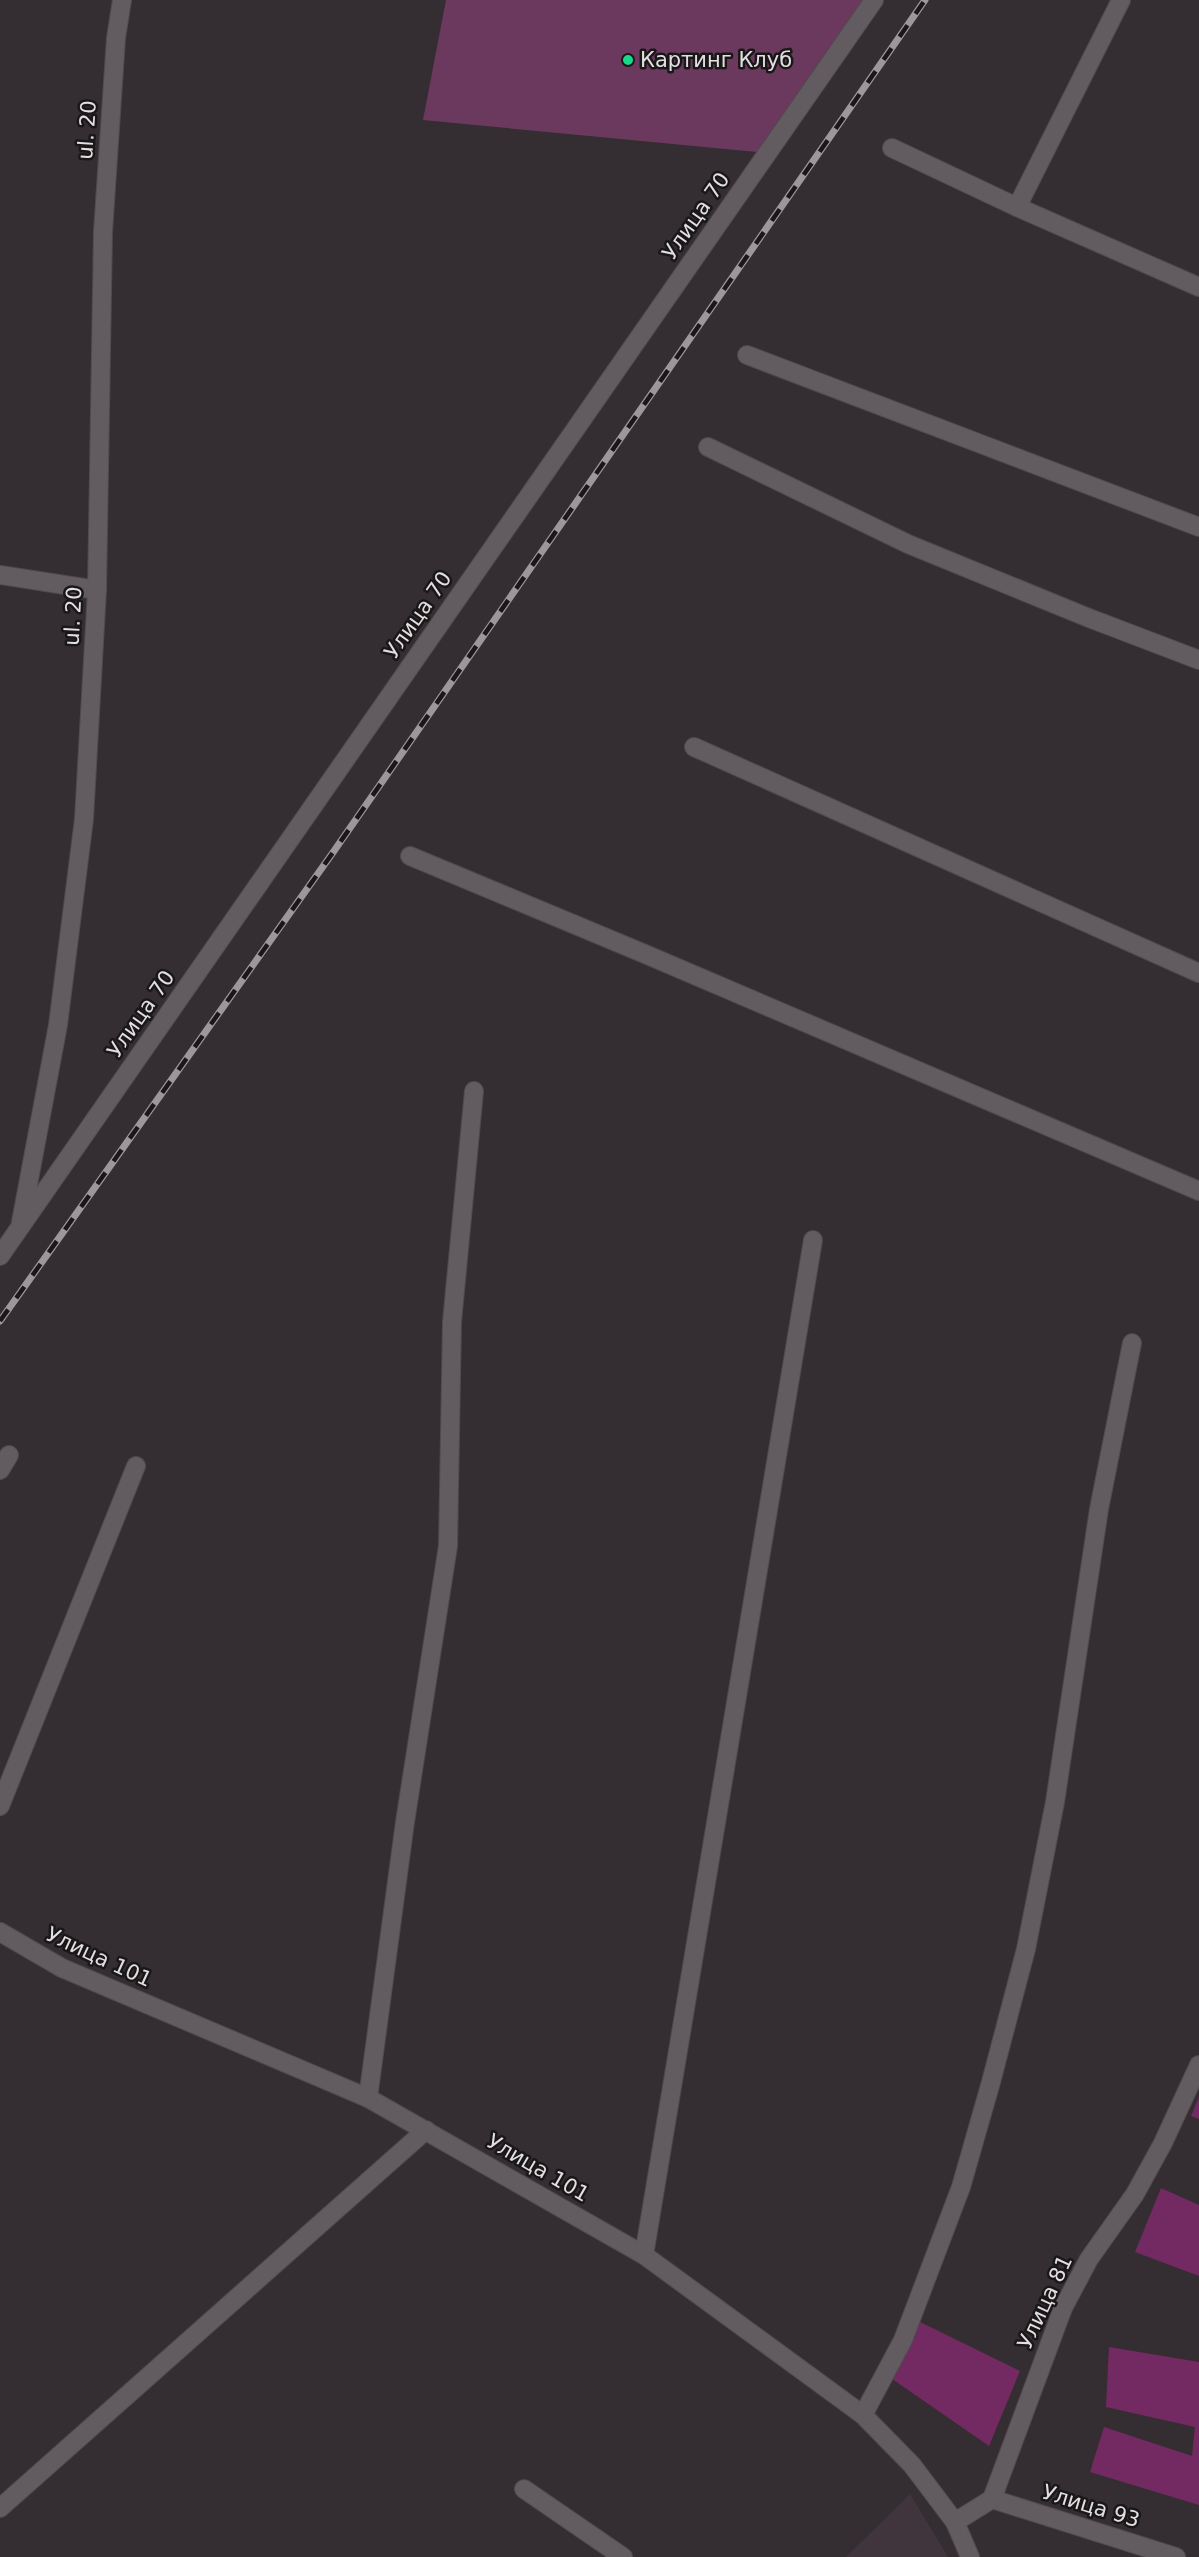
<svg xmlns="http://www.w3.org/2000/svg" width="1199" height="2557" font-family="'DejaVu Sans',sans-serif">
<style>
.built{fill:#40353d}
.green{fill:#6c395e}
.building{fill:#732a62}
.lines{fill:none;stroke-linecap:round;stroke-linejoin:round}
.minor-casing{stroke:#4f4a4e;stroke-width:20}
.minor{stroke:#625b5f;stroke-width:18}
.rail-casing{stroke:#9c979b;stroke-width:7}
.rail{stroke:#1a1719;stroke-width:4.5;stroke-dasharray:14;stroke-linecap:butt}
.poi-dot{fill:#16d989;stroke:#1a1719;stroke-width:2}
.labels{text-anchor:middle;stroke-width:5;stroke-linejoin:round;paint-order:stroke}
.poi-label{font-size:21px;fill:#e2dee1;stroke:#1a1719;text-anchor:start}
.street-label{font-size:21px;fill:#e2dee1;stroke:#1a1719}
</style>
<rect width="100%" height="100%" fill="#342e32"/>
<!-- built -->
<polygon class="built" points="910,2494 948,2557 846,2557"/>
<!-- green -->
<polygon class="green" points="446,0 863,0 757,152 423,120"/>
<!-- building -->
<g class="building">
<polygon points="1199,2097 1199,2119 1191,2116"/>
<polygon points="1161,2188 1199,2205 1199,2276 1135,2252"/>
<polygon points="912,2318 1020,2371 989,2446 885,2374"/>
<polygon points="1109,2347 1199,2362 1199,2505 1090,2472 1104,2427 1192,2456 1195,2427 1106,2407"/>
</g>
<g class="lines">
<defs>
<g id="minor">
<polyline points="892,148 1017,207 1199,287"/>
<polyline points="1017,207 1121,0"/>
<polyline points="747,355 1199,527"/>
<polyline points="708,447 908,544 1089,618 1199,660"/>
<polyline points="0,575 97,590"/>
<polyline points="694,747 1199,973"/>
<polyline points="410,856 645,954 1199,1191"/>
<polyline points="21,1222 58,1025 84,819 97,590 103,232 116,38 122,0"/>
<polyline points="0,1256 874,0"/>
<polyline points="0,1470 9,1455"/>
<polyline points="0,1806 136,1466"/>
<polyline points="0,1932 62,1968 368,2098 644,2255 863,2415 912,2465 955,2522 970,2557"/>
<polyline points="368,2098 405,1822 448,1546 452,1322 474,1091"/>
<polyline points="644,2255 813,1240"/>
<polyline points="863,2415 903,2340 961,2187 991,2082 1026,1949 1055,1802 1099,1509 1132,1343"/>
<polyline points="524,2489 623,2557"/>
<polyline points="992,2499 1176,2557"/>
<polyline points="0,2508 426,2130"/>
<polyline points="955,2522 992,2499 1063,2308 1089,2259 1135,2194 1163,2143 1199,2065"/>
</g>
</defs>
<!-- minor casing -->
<use href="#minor" class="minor-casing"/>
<!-- minor -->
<use href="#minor" class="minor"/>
<defs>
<polyline id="rail" points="0,1321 334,851 925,0"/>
</defs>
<!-- rail casing -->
<use href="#rail" class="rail-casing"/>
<!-- rail -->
<use href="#rail" class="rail"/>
</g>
<!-- markers -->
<circle class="poi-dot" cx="628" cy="60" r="6"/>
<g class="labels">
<!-- poi labels -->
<g class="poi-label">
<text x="640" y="67">Картинг Клуб</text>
</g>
<!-- street labels -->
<g class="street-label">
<text transform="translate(87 130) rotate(-86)" y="7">ul. 20</text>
<text transform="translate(696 216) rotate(-55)" y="7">Улица 70</text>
<text transform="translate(418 615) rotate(-55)" y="7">Улица 70</text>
<text transform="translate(73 616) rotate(-87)" y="7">ul. 20</text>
<text transform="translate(141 1014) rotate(-55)" y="7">Улица 70</text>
<text transform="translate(99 1957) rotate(25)" y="7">Улица 101</text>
<text transform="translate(538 2168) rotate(30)" y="7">Улица 101</text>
<text transform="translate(1045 2302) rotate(-65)" y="7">Улица 81</text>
<text transform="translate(1091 2506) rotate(17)" y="7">Улица 93</text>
</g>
</g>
</svg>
